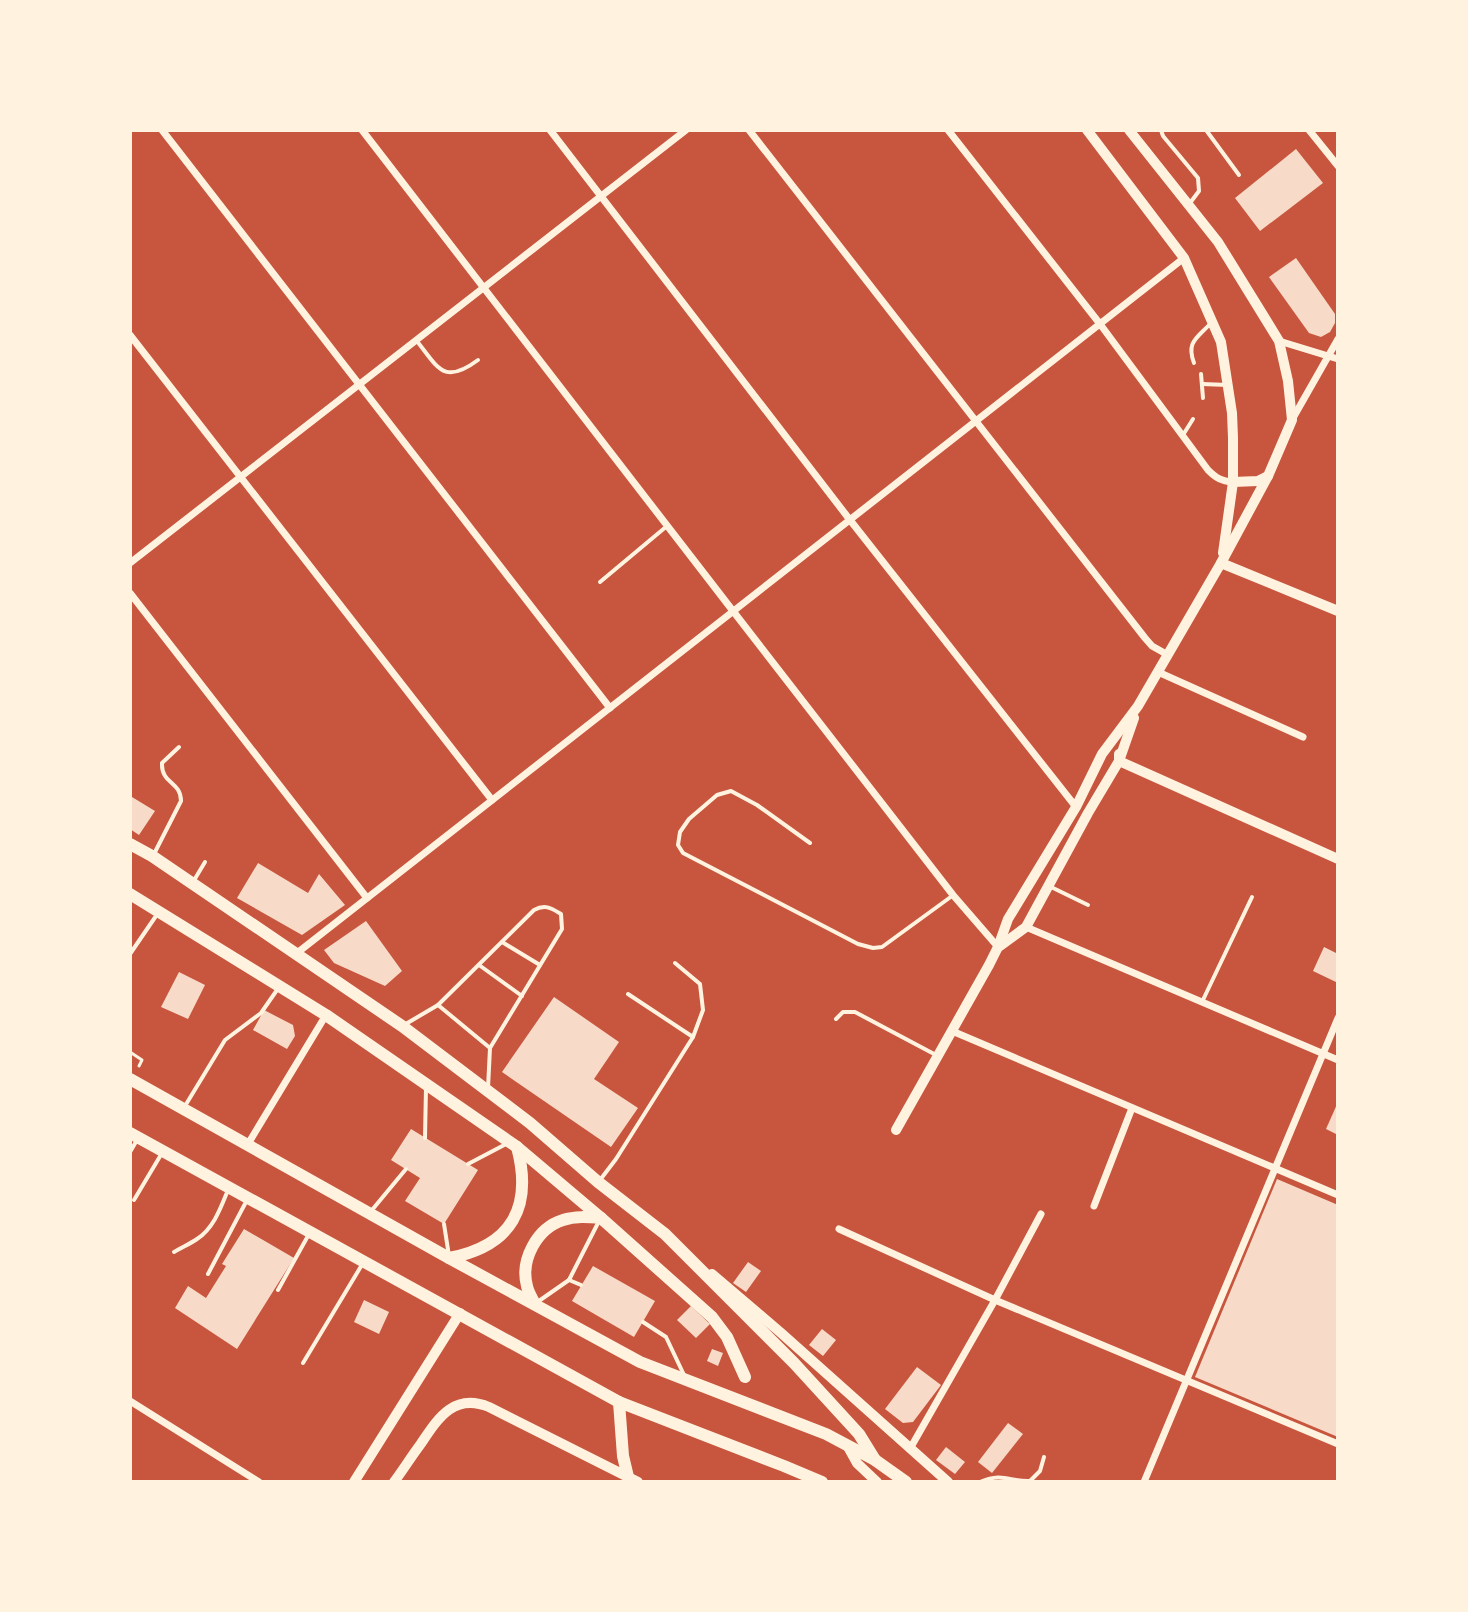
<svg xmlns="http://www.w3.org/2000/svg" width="1468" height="1612" font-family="'Varela Round',sans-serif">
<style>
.building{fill:#f7dbc8}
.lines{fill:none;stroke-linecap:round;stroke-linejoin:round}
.path{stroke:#fff3e0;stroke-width:3}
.service{stroke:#fff3e0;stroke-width:4}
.minor{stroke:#fff3e0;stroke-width:7}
.secondary{stroke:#fff3e0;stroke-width:10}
.primary{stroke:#fff3e0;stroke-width:12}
.trunk{stroke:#fff3e0;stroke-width:12}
</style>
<rect width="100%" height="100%" fill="#c8553d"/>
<!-- building -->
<g class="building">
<polygon points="1296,149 1323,183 1260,231 1235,198"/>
<polygon points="1296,258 1335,314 1335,323 1330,332 1321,337 1309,333 1269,277"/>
<polygon points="132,797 155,811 139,835 130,829 130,800"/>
<polygon points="258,863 308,893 319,874 345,905 302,935 237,898"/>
<polygon points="366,921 402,971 385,986 334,963 324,950"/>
<polygon points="1324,947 1338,954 1338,983 1313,971"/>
<polygon points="179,972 205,985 188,1019 161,1007"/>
<polygon points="554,997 619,1042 594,1079 638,1108 611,1147 502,1072"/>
<polygon points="264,1010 293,1025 295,1036 287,1049 253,1030"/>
<polygon points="1338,1102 1338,1135 1326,1129"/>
<polygon points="411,1129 478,1170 444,1224 405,1201 420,1178 391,1160"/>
<polygon points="1277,1179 1338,1205 1338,1437 1195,1377"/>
<polygon points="244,1229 294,1258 237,1349 175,1308 188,1286 206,1298 226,1266 222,1264"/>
<polygon points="748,1262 761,1271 746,1292 733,1283"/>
<polygon points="593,1266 655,1301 634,1337 572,1301"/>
<polygon points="364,1300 389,1312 379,1334 354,1322"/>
<polygon points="691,1306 710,1324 696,1338 677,1320"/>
<polygon points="822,1329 836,1340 823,1356 809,1345"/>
<polygon points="712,1349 723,1353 718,1366 707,1361"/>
<polygon points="917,1367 941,1385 913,1422 903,1423 885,1409"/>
<polygon points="1008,1423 1023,1434 992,1473 978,1462"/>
<polygon points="946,1447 965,1462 955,1474 936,1460"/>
</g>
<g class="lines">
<!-- path -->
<polyline class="path" points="130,1052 142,1060 139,1066"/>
<!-- service -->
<g class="service">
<polyline points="1161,130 1163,136 1198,178 1199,191 1190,203"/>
<polyline points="1206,130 1239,175"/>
<path d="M 416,340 C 438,367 443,386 478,360"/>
<path d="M 1194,363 C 1186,342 1197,338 1210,324"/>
<polyline points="1201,374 1203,398"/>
<polyline points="1202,384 1228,385"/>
<polyline points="1183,435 1193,419"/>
<polyline points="600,582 667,526"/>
<polyline points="810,843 757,805 731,791 717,795 689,819 680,832 678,845 683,853 858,944 873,948 882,947 952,896"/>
<path d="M 154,854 L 181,801 C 181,781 161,784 162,763 L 179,747"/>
<polyline points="193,882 205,862"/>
<polyline points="1051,887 1088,905"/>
<polyline points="502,942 540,965"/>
<polyline points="130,954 158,913"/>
<polyline points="479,965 522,996"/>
<polyline points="628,994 693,1037"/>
<polyline points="1202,1002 1252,897"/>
<polyline points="438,1005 490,1048"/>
<polyline points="836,1019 843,1012 855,1012 936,1055"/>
<path d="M 404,1025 L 438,1005 L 534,910 C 545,904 551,908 561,914 L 562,929 L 490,1048 L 488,1088"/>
<polyline points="185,1106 225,1040 261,1013 277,990"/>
<polyline points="425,1138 426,1087"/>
<polyline points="130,1152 137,1140"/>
<polyline points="468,1164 508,1143"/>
<polyline points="600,1180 616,1159 693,1037 703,1010 700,984 675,963"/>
<polyline points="134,1200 162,1153"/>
<polyline points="372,1210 406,1169"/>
<polyline points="444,1224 449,1256"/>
<path d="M 174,1252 C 182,1247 190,1244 197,1239 C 214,1228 221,1207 228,1190"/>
<polyline points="208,1274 247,1200"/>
<polyline points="569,1280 599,1221"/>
<polyline points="278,1290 309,1234"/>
<polyline points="536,1303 569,1280 581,1285"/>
<polyline points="643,1322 666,1337 684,1375"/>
<polyline points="303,1363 363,1263"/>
<path d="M 980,1482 C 1004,1472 1009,1482 1030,1481 L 1040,1471 L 1044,1457"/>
</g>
<!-- minor -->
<g class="minor">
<polyline points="162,130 610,708"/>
<polyline points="362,130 733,611 953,895 998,947"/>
<polyline points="550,130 850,520 1076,807"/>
<polyline points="749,130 1145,638 1152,646 1168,655"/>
<path d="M 948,130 L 1100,324 L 1208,470 C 1216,478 1221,481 1233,482"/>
<polyline points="1309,130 1338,166"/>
<polyline points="130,335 492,800"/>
<polyline points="1279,341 1338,359"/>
<polyline points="1293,418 1338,339"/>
<polyline points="130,563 686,130"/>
<polyline points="130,593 367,898"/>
<polyline points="1158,672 1303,737"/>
<polyline points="1026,927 1338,1060"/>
<polyline points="297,953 1184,258"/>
<polyline points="952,1031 1338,1195"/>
<polyline points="248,1144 326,1015"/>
<polyline points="1094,1206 1132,1108"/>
<polyline points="839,1229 995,1300 1338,1444"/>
<polyline points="130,1401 259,1482"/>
<polyline points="911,1447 995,1300 1041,1214"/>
<polyline points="1144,1482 1338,1018"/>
</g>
<!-- secondary -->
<g class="secondary">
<polyline points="1087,130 1184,258 1221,342 1232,413 1233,438 1233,482 1223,553"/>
<polyline points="1233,482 1258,481 1268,476"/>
<polyline points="1221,563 1338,611"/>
<polyline points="1119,754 1119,761 1338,859"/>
<polyline points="1000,946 1026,927 1088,813 1119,761 1134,718"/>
<polyline points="896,1130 989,965 998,947 1008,919 1076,807 1102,754 1138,706 1221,563 1268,476 1292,420 1288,381 1279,341 1218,242 1129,130"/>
<polyline points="712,1274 780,1332 948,1482"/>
<polyline points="847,1445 857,1463 877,1482"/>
<polyline points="354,1482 460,1313"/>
<path d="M 394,1482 C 403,1470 411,1457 420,1445 C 437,1420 453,1392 489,1407 L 638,1482"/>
</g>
<!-- primary -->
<g class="primary">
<polyline points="130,844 152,856 402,1026 530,1123 598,1182 665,1234 794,1363 859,1434 875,1460"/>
<polyline points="130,894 326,1015 517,1147 601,1218 712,1317 727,1337 745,1377"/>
</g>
<!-- trunk -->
<g class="trunk">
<polyline points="130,1079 449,1258 640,1362 826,1434 875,1460 906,1482"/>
<polyline points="130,1133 619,1402 784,1466 822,1482"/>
<path d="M 449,1258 C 512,1246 533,1207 517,1147"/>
<path d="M 535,1304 C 532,1298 528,1292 527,1286 C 520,1260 537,1228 563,1220 C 575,1216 588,1217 601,1218"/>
<polyline points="619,1402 623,1456 628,1477"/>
</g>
</g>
<!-- border -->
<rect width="1468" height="1612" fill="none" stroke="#fff3e0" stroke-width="264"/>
</svg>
